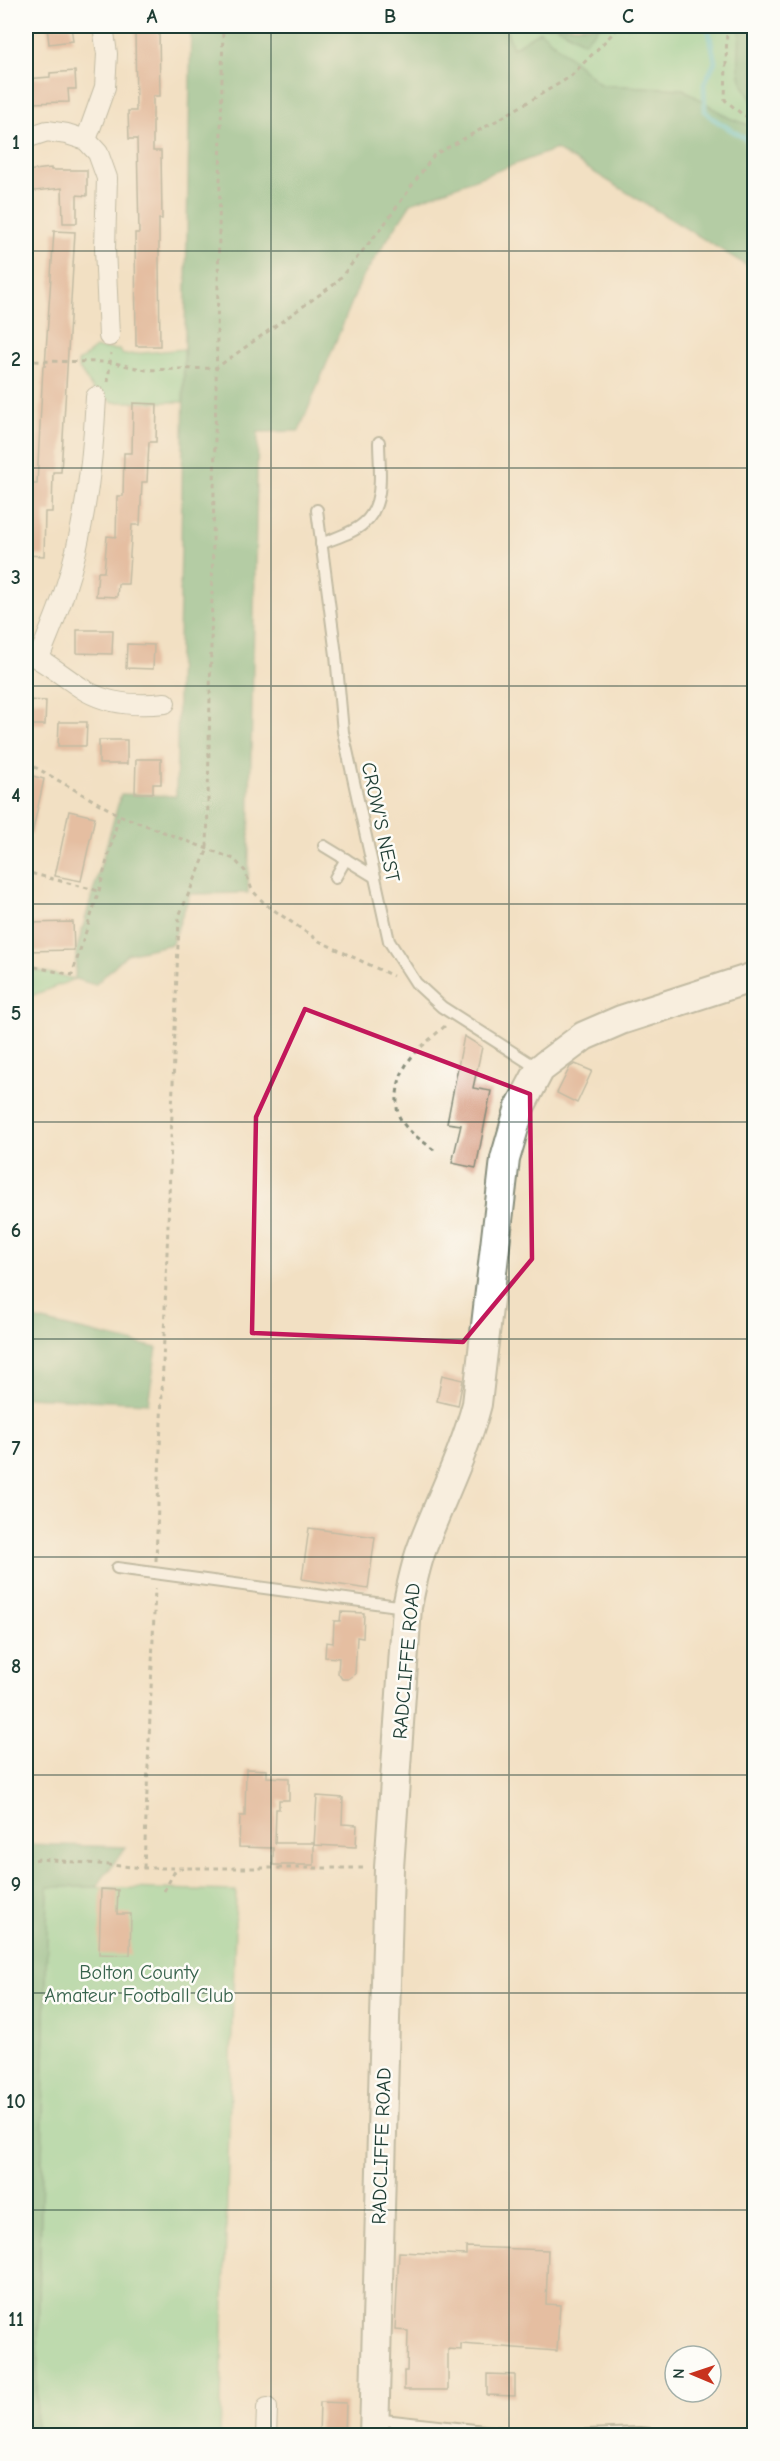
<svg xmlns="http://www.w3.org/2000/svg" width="780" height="2461" font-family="'Comic Neue',sans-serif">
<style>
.green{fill:#7fd294;stroke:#4f8864;stroke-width:1.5}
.forest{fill:#67b47e;stroke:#437859;stroke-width:1.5}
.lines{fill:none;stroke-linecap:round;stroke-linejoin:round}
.stream{stroke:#5dcad1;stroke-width:5}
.building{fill:#d49579}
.lane-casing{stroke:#888e7c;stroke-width:14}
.street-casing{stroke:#888e7c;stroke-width:22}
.secondary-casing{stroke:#888e7c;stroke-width:32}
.path{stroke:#888e7c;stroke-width:3;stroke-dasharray:4.5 4.5;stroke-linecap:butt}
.lane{stroke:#fff;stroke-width:10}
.street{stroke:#fff;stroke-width:20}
.secondary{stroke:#fff;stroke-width:28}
.marked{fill:none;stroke:#c2185b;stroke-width:4.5;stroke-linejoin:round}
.grid{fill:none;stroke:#1f3d34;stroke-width:1.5;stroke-opacity:0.55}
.labels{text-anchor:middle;stroke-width:5;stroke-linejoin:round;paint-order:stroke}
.street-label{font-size:20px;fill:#1f3d34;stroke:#fdfcf7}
.park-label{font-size:20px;fill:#37624c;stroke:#fdfcf7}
.neatline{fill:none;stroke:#1f3d34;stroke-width:2}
.grid-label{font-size:20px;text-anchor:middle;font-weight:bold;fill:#1f3d34}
</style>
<rect width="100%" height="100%" fill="#fdfcf7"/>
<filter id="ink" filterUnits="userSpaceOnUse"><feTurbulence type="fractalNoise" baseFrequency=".0167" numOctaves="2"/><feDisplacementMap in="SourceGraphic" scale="12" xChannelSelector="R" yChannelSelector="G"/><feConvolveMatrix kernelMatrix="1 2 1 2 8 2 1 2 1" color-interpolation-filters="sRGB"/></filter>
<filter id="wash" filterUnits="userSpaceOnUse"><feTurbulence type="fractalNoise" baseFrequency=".008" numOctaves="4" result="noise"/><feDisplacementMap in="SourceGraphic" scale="24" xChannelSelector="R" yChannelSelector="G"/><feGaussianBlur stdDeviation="1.35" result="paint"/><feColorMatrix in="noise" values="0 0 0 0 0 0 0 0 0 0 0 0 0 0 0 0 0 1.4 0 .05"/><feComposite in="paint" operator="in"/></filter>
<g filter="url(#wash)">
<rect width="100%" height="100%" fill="#f2e0c3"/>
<!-- green -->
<g class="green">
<polygon points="505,26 754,26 754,127 729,118 683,89 601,85 540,31 513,49"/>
<polygon points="96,348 119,350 123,355 184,349 183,402 113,402 94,391 78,367 78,362"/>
<polygon points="26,968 75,979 26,998"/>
<polygon points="48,1886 236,1891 220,2435 36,2436"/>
</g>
<!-- forest -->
<g class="forest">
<polygon points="191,26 505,26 513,48 540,31 601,85 683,89 729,118 754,127 754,270 556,149 411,203 361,280 299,431 258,432 248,893 190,894 172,944 127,954 95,985 75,979 76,951 121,794 176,796"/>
<polygon points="556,26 600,26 584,42"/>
<path d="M 740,26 L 754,26 L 754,103 C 732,74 740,60 740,26 Z"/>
<polygon points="26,1317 157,1348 148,1403 26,1397"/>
<polygon points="26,1844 126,1847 96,1887 48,1887 36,2436 26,2435"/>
</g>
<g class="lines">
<!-- stream -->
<polyline class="stream" points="708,26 715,62 704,84 705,111 712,118 754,144"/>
</g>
<g id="blocks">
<!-- building -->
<g class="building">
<polygon points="47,26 71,26 73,41 49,44"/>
<polygon points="135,27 159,27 160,96 153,96 153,151 161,151 162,219 159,219 159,261 160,346 136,346 135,233 139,233 137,139 129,139 128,111 136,111"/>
<polygon points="75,71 76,89 68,89 69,102 26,103 26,79 50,77 50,73"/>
<polygon points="51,168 51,170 87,170 87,196 77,195 77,223 63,223 62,188 26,192 26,171"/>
<polygon points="54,231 75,232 61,472 53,472 52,512 45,512 44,556 26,555 29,484 37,484 43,366 45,366"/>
<polygon points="133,403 157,404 156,442 149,442 147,482 142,482 140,525 132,525 128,584 118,584 117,597 96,596 98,572 104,572 107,536 116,537 117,496 123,496 124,453 132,453"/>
<polygon points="77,630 113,630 112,654 77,653"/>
<polygon points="127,644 154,645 153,669 126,668"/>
<polygon points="26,700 46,701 45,725 26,725"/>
<polygon points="59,722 87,722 86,746 58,746"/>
<rect x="99" y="740" width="28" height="24"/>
<polygon points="136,759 161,759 161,784 153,784 153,793 135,793"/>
<polygon points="29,775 44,779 32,834 26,833 26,789"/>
<polygon points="69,811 95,817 81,881 55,876"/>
<polygon points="73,922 74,950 26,951 26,923"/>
<polygon points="464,1036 482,1047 473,1088 491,1091 476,1168 452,1163 461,1125 447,1123"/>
<polygon points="575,1064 592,1071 577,1103 557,1093 570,1067"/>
<polygon points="442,1375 463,1380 458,1406 437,1401"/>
<polygon points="309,1528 375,1537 368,1589 302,1579"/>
<polygon points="341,1612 364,1613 363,1638 357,1637 355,1674 348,1679 342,1679 338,1673 339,1658 325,1657 326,1642 333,1643 334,1621 340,1621"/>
<polygon points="246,1769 267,1770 267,1777 289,1778 289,1800 279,1800 279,1809 276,1809 275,1843 314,1843 314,1865 273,1865 273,1848 239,1847 240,1816 245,1816"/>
<polygon points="317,1796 343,1798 342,1824 357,1825 356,1847 314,1845"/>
<polygon points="101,1889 118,1890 117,1914 131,1914 130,1955 99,1954"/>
<polygon points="466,2247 548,2250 546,2304 560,2305 557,2351 461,2344 461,2350 448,2349 448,2390 404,2390 404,2371 407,2371 408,2331 395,2330 399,2252 466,2255"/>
<polygon points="487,2374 515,2375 515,2396 487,2395"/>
<polygon points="320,2402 346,2403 345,2436 319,2436"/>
</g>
</g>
</g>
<g filter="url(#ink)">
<use href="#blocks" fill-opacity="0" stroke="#888e7c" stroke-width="1.5"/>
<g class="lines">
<defs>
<g id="lane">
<polyline points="317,510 336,655 343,732 389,941 416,983 442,1007 539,1069"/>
<path d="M 321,544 C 334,538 354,533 364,523 C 386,504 379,468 379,442"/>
<polyline points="324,846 375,877"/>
<polyline points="335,878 346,859"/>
<polyline points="117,1568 405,1607"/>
<polyline points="374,2419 531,2436"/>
<polyline points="559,2436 640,2433 672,2436"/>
</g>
<g id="street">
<polyline points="26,138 47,131 67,134 86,140 98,153 107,178 105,248 109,336"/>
<polyline points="86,140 105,87 107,54 103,26"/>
<path d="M 26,652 C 47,662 65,678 86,691 C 109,704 139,706 165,703"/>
<path d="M 39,658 C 47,637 57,615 64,593 C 85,530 93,463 96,397"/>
<polyline points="266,2436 267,2408"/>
</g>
<path id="secondary" d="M 374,2436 L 389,1868 L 407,1607 C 411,1587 415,1567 422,1548 C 440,1500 464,1454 477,1404 L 505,1159 L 520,1107 L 540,1069 L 584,1036 L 621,1020 L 754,977"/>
</defs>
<!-- lane casing -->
<use href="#lane" class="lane-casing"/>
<!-- street casing -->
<use href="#street" class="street-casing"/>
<!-- secondary casing -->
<use href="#secondary" class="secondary-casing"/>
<!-- path -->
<g class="path">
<polyline points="727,26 725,100 743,115 754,119"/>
<polyline points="26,361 110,362 146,370 216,368 336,283 383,226 434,155 496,121 570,77 620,26"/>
<polyline points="108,382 111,353"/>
<polyline points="26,762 119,815 234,859 245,871 252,890 265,904 319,941 393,976"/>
<polyline points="26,875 26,872 99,891"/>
<polyline points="26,965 72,975 99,891 119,815"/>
<path d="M 434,1150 C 423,1141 406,1131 400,1118 C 396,1111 397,1103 397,1095 C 400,1059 421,1048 446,1025"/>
<polyline points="156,1561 179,916 207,851 223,26"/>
<polyline points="26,1861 40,1859 144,1868 366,1868"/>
<polyline points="144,1868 155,1588"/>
<polyline points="164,1891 176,1869"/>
</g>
<!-- lane -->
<use href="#lane" class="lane"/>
<!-- street -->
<use href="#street" class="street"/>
<!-- secondary -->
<use href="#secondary" class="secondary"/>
</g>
</g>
<!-- marked area -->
<path d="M0 0H780V2461H0ZM 305,1009 L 530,1094 L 532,1259 L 463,1342 L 252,1333 L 256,1117 Z" fill="#f2e0c3" fill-opacity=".55" fill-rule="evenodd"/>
<path class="marked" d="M 305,1009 L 530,1094 L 532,1259 L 463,1342 L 252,1333 L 256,1117 Z"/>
<!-- grid -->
<path class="grid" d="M 271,26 L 271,2436M 509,26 L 509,2436M 26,251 L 754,251M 26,468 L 754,468M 26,686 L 754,686M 26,904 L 754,904M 26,1122 L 754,1122M 26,1339 L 754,1339M 26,1557 L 754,1557M 26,1775 L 754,1775M 26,1993 L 754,1993M 26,2210 L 754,2210"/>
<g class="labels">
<!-- street labels -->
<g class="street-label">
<text transform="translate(381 822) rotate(78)" y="7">CROW'S NEST</text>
<text transform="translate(406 1661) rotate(-85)" y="7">RADCLIFFE ROAD</text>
<text transform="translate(381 2146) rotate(-88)" y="7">RADCLIFFE ROAD</text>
</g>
<!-- park labels -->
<g class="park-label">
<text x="139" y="1979">Bolton County<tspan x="139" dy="23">Amateur Football Club</tspan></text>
</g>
</g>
<!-- margin -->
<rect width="780" height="2461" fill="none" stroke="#fdfcf7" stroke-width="66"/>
<!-- north arrow -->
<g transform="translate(693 2374) rotate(272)"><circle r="28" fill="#fdfcf7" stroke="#a4b0a9" stroke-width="1.5"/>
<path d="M0-4.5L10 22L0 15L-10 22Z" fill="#c8321e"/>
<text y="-9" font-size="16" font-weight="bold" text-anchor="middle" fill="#1f3d34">N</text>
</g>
<rect x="33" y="33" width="714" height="2395" class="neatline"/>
<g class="grid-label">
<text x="152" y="23">A</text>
<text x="390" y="23">B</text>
<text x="628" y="23">C</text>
<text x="16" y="149">1</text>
<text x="16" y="366">2</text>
<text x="16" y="584">3</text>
<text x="16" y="802">4</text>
<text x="16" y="1020">5</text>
<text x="16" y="1237">6</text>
<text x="16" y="1455">7</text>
<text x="16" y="1673">8</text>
<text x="16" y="1891">9</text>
<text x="16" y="2108">10</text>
<text x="16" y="2326">11</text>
</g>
</svg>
